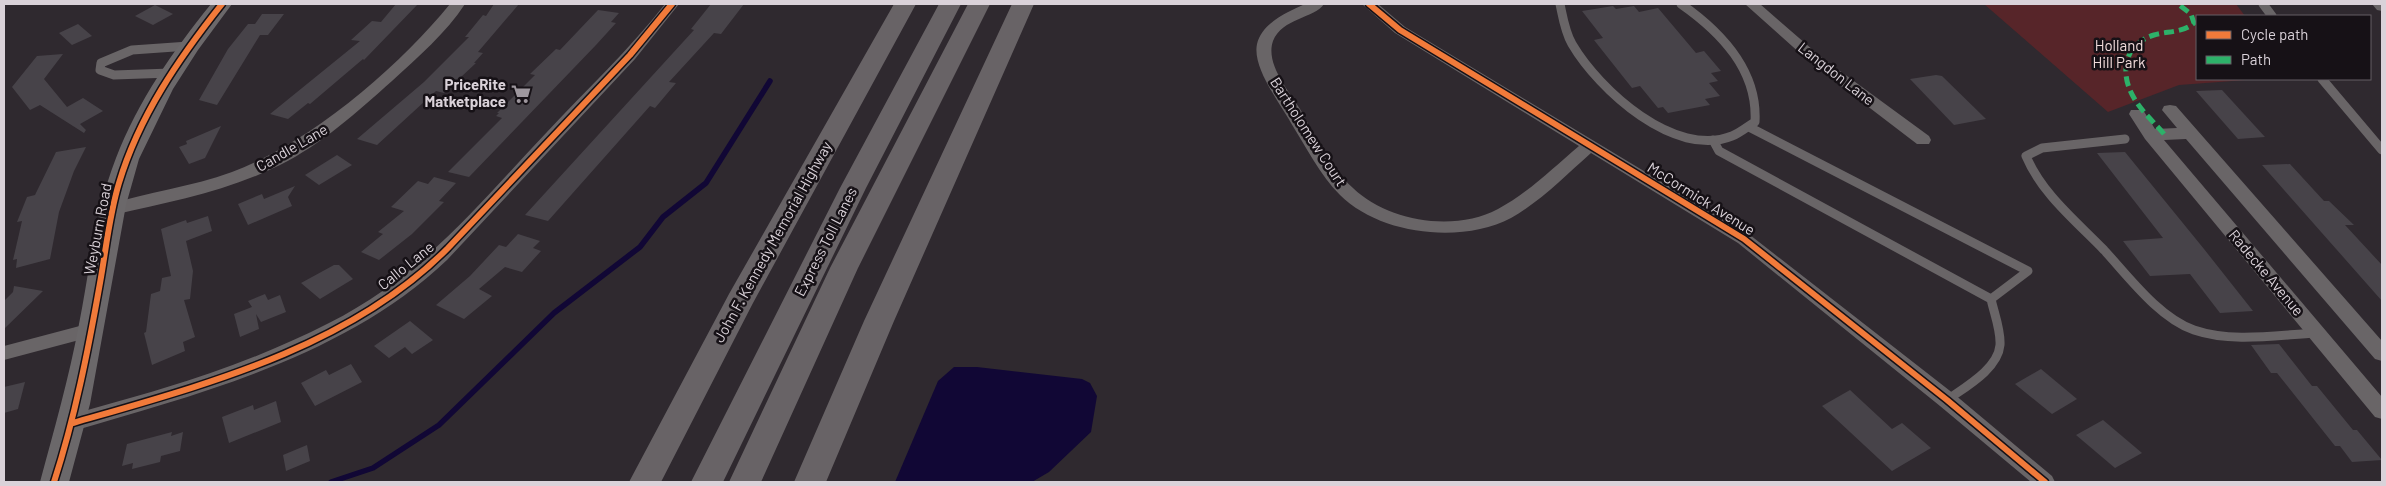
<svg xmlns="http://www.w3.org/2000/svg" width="2386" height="486" font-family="Barlow,sans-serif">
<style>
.green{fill:#572529}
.water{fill:#110735}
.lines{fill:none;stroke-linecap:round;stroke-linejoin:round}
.stream{stroke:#110735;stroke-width:5.5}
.building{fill:#474349}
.path{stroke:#676365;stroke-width:3;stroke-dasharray:1 4;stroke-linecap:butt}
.lane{stroke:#696567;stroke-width:9}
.street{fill:#696567;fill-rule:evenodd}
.secondary{fill:#6b686a;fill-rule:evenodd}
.highway{fill:#686366;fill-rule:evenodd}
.quiet{stroke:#2db169;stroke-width:5;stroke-dasharray:10 5;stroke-linecap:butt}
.cycleway-casing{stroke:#161116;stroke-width:9}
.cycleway{stroke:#f17a3a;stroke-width:6}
.labels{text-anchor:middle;stroke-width:5;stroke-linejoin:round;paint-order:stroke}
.park-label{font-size:15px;fill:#f1dbdb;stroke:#161116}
.street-label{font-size:15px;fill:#dad2d9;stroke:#161116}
.poi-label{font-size:15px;font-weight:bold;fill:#dad2d9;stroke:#161116;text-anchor:end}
</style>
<rect width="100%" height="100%" fill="#2f292f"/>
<!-- green -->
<polygon class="green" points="1984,4 2236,4 2245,16 2197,16 2197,79 2259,79 2179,85 2108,112"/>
<!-- water -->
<polygon class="water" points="954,367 977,367 1082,379 1090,383 1097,396 1091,432 1049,472 1032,482 895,482 938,381"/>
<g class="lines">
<!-- stream -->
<polyline class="stream" points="331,482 373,468 439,425 554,313 640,247 663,217 706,183 770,81"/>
</g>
<!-- building -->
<g class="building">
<polygon points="396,4 418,4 364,60 363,59 310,104 308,103 288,119 270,114 360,41 351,40 372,21 381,22"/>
<polygon points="494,4 519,4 478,52 483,53 474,63 476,63 444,93 436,91 377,145 357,139 424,82 469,37 465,37 483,15 486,16"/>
<polygon points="711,4 744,4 721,34 714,33 669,82 676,83 655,108 650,106 548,221 525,215 694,30 691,29"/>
<polygon points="155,5 173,14 153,25 135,16"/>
<polygon points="1613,6 1616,9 1634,6 1639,12 1658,8 1696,53 1704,51 1721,71 1711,73 1718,81 1709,83 1720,96 1705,99 1710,105 1668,113 1663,107 1658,108 1640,86 1632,88 1594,40 1603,38 1582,11"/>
<polygon points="598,10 619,13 611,22 616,23 596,45 469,177 448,172 502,118 496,116 499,113 497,113 535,75 530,74 556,49 560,50"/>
<polygon points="262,14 284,14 268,35 260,35 217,105 199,100 228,49 248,24 255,24"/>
<polygon points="78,24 92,36 72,45 59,33"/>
<polygon points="63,54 44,79 67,107 83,98 103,111 80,124 86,130 84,133 40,105 30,110 12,87 37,56"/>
<polygon points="1936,75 1942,76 1986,119 1954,125 1910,79"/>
<polygon points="2222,90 2265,137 2238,139 2196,91"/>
<polygon points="221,126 205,158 189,164 179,147 187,144 186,141"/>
<polygon points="86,147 74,171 59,212 50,259 16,268 17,259 13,260 22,221 17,222 27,197 35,195 56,152"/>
<polygon points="2125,152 2204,249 2253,311 2220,313 2190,274 2150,276 2123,241 2163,238 2097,153"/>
<polygon points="337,155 352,165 319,185 305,175"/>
<polygon points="2290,164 2324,201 2329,201 2354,225 2345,225 2382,265 2382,301 2262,165"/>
<polygon points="434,177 456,183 439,201 444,202 412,234 379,260 361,252 383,234 378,232 404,211 391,207 418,181 428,184"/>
<polygon points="295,186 288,197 292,206 248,225 238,204 262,194 264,199"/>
<polygon points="208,216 212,231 186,241 193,271 190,299 184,300 195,337 183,342 185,351 152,365 144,333 146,332 151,294 160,291 162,278 171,276 161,229 186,220 187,223"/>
<polygon points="518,234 540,241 533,248 541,251 522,272 505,267 479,289 492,296 464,319 436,305 470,276 499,245 506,247"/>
<polygon points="334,265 339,265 353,279 320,299 301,283"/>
<polygon points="14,286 43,291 4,329 4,301 13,292"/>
<polygon points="265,294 268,300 280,295 286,312 261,322 256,314 259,329 240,337 234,314 252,307 248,301"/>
<polygon points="410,321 433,340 412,354 405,347 389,358 374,346"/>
<polygon points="2279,344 2312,386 2317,386 2353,430 2357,430 2382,460 2352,462 2340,446 2335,446 2277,373 2271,373 2251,345"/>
<polygon points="351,364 362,382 315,406 301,383 326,370 329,375"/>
<polygon points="2041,369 2077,399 2052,414 2015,384"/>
<polygon points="25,382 18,409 4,413 4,387"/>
<polygon points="1850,390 1892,429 1902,423 1931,448 1892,471 1822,406"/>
<polygon points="276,401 281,422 229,443 222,417 253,405 254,410"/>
<polygon points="2103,420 2142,453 2115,468 2076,435"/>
<polygon points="172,432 171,436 183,432 180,451 161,456 160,462 132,469 133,463 122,466 127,444"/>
<polygon points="307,445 310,461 286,471 283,455"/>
</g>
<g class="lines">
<!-- path -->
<polyline class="path" points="2194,23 2197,24"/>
<!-- lane -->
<g class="lane">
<path d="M 1560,4 C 1563,18 1565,32 1572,44 C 1599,90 1675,159 1732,136 C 1740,133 1748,126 1755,122 C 1758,70 1721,32 1681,4"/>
<polyline points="2263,4 2272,16"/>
<polyline points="171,73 114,75 100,70 101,63 132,50 189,46"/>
<polyline points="2322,79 2382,150"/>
<polyline points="1749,127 2028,271 1991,299"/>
<path d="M 2125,139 L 2042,148 L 2026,156 C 2042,194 2076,221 2104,250 C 2128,276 2159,318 2194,330 C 2232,343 2277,335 2316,333"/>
<path d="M 1713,140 L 1719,151 L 1991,299 C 1994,313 2001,330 2000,345 C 1998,369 1965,387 1947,400"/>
</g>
<!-- street -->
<g class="street">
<path d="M 450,4 L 465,4 C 446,33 418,57 392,81 C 357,112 322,144 280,165 C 228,191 170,202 113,215 L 107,213 L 104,209 L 107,205 C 148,192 191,187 232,172 C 310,143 398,68 450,4 Z"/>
<path d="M 665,4 L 679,4 L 635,59 L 447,260 C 346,356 202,393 73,431 L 66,429 L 63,423 L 66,417 C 98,406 132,398 164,388 C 221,371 276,350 329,323 C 421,277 478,205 547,132 C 587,89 629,50 665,4 Z"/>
<path d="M 1305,4 L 1324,4 C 1315,18 1282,18 1273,41 C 1265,64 1289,91 1300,109 C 1315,136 1330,167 1353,188 C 1388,222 1455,232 1498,209 C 1528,193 1553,168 1579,146 L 1395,33 L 1362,4 L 1378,4 L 1405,27 L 1750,235 L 1954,394 L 2052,476 L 2055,482 L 2031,482 L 1940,406 L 1738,243 L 1591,153 C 1565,176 1541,201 1511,218 C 1462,244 1380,235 1340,195 C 1320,175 1306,147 1291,123 C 1280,103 1252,68 1257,44 C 1262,23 1287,12 1305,4 Z"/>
<polygon points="1745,4 1760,4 1821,57 1929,136 1931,140 1929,144 1917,144 1811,63"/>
<polygon points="2372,4 2382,4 2382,11 2377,10"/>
<polygon points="2170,105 2176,106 2382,341 2382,361 2375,359 2186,139 2164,140 2382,397 2382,419 2375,417 2145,139 2129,114 2131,110 2143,110 2155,129 2177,128 2162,110 2164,106"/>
<polygon points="91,323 98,325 100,330 98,335 4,360 4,346"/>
</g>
<!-- secondary -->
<path class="secondary" d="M 211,4 L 232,4 L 198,50 L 173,89 L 139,159 L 126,205 L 90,404 L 69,482 L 40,482 C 54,430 69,378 79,324 C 90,269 95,211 116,158 C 138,101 173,51 211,4 Z"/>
<!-- highway -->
<g class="highway">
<polygon points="894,4 916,4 753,303 661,482 629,482 729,294"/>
<polygon points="939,4 961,4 866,188 723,482 691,482 840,188"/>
<polygon points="968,4 990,4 858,268 761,482 729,482 830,268"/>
<polygon points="1012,4 1034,4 894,321 826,482 794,482 864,321"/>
</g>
<!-- quiet -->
<path class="quiet" d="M 2164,134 C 2154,122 2142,112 2134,98 C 2119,73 2124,44 2154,35 C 2167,31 2183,33 2194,23 L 2191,14 L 2178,4"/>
<defs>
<g id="cycleway">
<polyline points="1369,4 1400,30 1744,239 1947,400 2045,482"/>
<path d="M 73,423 C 204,385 349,348 448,248 L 630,55 L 672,4"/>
<path d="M 54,482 C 75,417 88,351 100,283 C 106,250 109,216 119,183 C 139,116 179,58 222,4"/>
</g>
</defs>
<!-- cycleway casing -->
<use href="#cycleway" class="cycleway-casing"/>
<!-- cycleway -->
<use href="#cycleway" class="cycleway"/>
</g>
<!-- icons -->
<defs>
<symbol id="supermarket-bare" viewBox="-9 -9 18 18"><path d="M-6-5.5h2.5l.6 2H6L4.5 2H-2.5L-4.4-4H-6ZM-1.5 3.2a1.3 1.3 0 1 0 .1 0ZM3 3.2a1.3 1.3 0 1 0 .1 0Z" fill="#9e979e" stroke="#161116" stroke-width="2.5" paint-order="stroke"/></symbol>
</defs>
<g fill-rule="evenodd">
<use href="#supermarket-bare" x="507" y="80" width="28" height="28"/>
</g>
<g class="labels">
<!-- park labels -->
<g class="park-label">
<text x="2119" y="51">Holland<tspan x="2119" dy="17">Hill Park</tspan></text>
</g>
<!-- street labels -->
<g class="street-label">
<text transform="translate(1836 74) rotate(38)" y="5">Langdon Lane</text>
<text transform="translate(1308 132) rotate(57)" y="5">Bartholomew Court</text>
<text transform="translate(292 148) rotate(-30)" y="5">Candle Lane</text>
<text transform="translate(1701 199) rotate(32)" y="5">McCormick Avenue</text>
<text transform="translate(98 229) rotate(-79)" y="5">Weyburn Road</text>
<text transform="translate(773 242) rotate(-61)" y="5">John F. Kennedy Memorial Highway</text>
<text transform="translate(826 242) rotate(-63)" y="5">Express Toll Lanes</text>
<text transform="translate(406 266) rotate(-39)" y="5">Callo Lane</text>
<text transform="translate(2266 273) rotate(50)" y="5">Radecke Avenue</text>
</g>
<!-- poi labels -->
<g class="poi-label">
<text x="506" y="90">PriceRite<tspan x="506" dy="17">Matketplace</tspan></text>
</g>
</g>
<!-- border -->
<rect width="2386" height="486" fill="none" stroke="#dad2d9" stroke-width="10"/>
<!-- legend -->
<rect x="2196" y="15" width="175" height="65" fill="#161116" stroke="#645e64"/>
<rect x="2206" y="31" width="25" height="8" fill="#f17a3a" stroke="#645e64"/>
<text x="2241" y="40" font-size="15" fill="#dad2d9">Cycle path</text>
<rect x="2206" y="56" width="25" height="8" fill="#2db169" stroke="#645e64"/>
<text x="2241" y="65" font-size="15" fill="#dad2d9">Path</text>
</svg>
